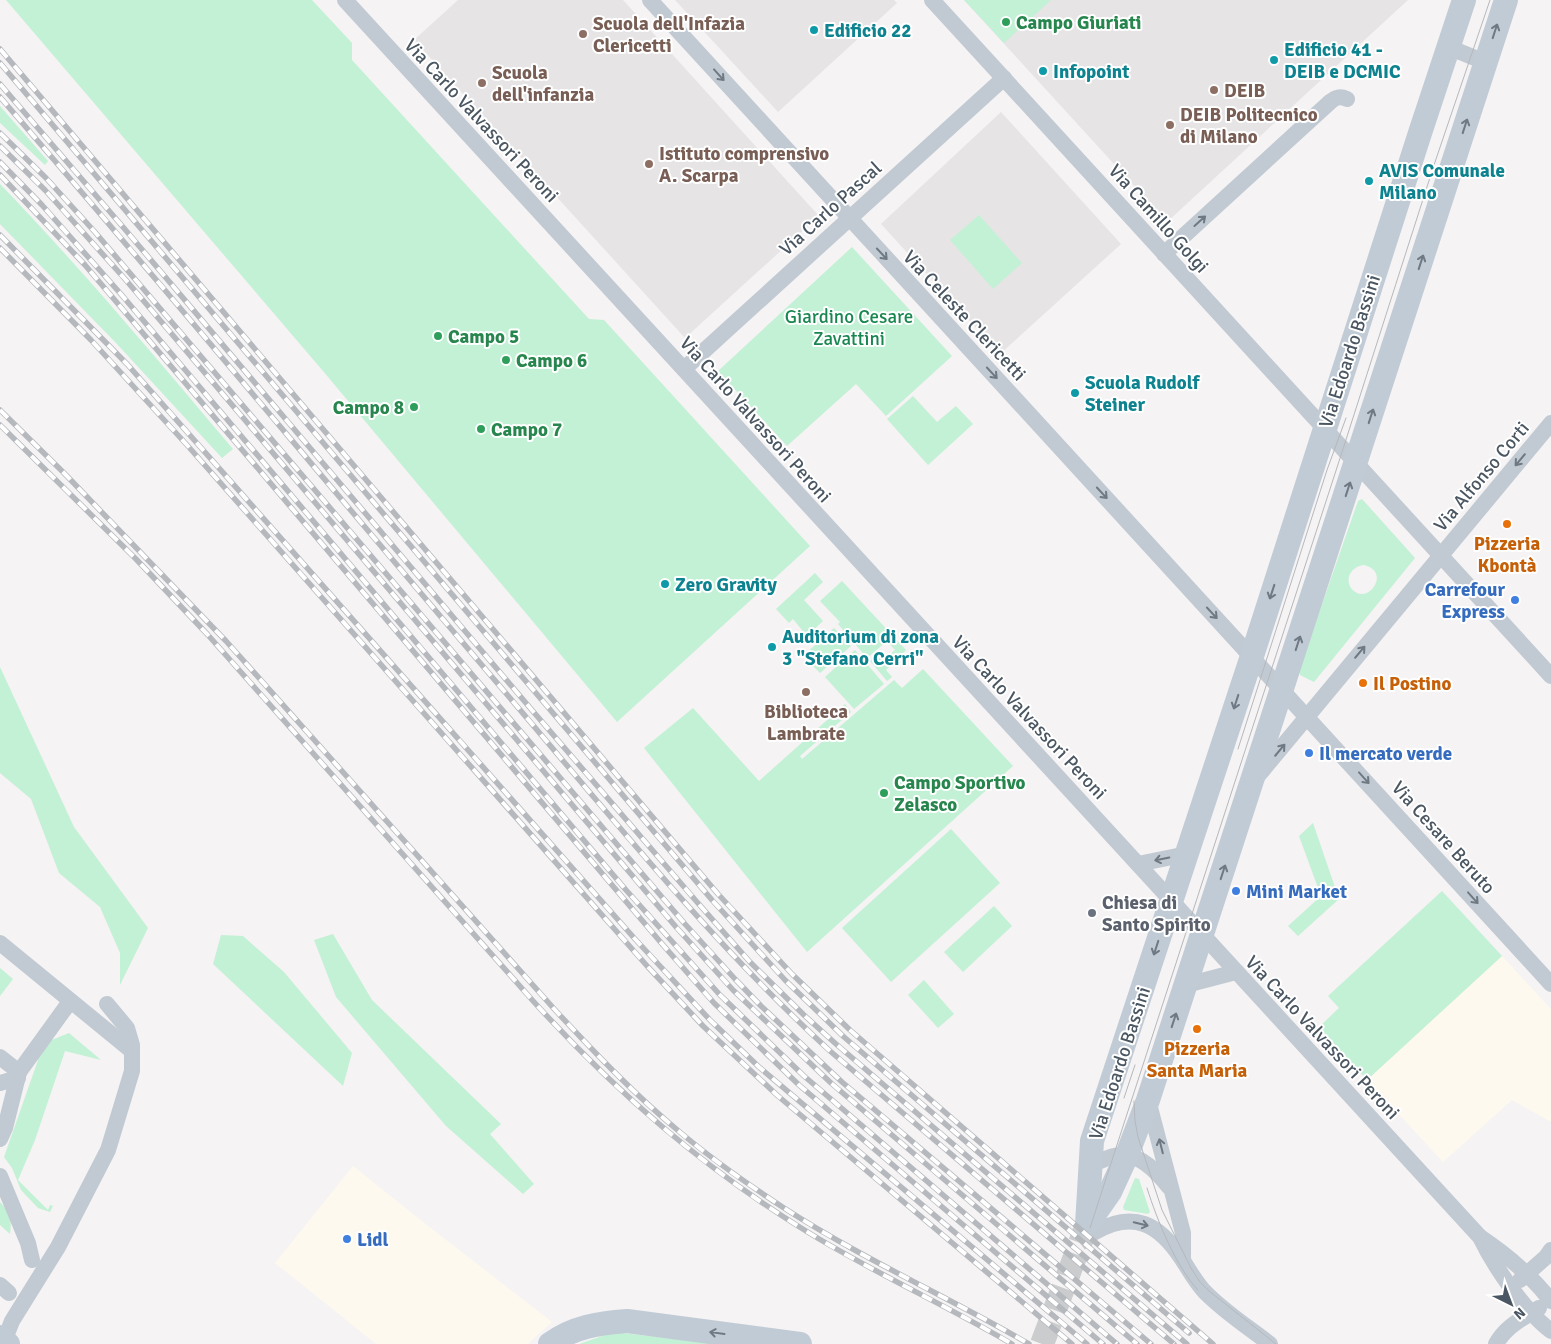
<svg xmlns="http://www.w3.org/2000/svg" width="1551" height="1344" font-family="Signika,sans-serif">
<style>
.commercial{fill:#fdf9ef}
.education{fill:#e6e4e5}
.green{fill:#c3f1d5;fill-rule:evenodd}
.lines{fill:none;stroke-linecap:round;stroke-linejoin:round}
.street-tunnel{stroke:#caccce;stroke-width:16;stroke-dasharray:16 8;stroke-linecap:butt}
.secondary-tunnel{stroke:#caccce;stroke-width:24;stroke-dasharray:24 12;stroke-linecap:butt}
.street{stroke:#c1cad2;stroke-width:16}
.secondary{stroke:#c1cbd6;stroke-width:24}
.tram{stroke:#b5b8bd;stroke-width:1}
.rail-casing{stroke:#b5b8bd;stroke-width:5.5}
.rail{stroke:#fff;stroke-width:4;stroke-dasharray:11;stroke-linecap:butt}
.oneway{stroke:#6e7984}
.oneway2{stroke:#6e7983}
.leisure-dot{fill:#2e9e5b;stroke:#fff;stroke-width:2}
.culture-dot{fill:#0f9aa8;stroke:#fff;stroke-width:2}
.education-dot{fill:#8d6e63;stroke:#fff;stroke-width:2}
.food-dot{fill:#e8710a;stroke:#fff;stroke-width:2}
.shop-dot{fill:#3f7fe0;stroke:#fff;stroke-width:2}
.worship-dot{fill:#6b7280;stroke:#fff;stroke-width:2}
.labels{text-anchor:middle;stroke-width:4;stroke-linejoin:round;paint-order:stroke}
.leisure-label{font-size:19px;font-weight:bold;fill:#27864d;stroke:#fff;text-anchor:start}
.education-label{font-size:19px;font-weight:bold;fill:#785e54;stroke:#fff;text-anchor:start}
.culture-label{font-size:19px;font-weight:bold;fill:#0d838f;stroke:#fff;text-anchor:start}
.street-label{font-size:19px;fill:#4a5661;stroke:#fff}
.park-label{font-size:19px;fill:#17864f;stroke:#fff}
.food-label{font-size:19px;font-weight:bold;fill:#c56008;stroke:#fff}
.shop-label{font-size:19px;font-weight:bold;fill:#366cbe;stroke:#fff;text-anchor:start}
.worship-label{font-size:19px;font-weight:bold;fill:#5b616d;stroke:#fff;text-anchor:start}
</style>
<rect width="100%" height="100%" fill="#f5f3f3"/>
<!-- commercial -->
<g class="commercial">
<polygon points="1502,956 1551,1009 1551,1122 1512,1100 1443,1162 1367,1080"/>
<polygon points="353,1166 418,1218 552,1322 528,1344 376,1344 275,1263"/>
</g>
<!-- education -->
<g class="education">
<polygon points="458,0 623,0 819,216 685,338 414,40"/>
<polygon points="675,0 894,0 897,3 778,112"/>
<polygon points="964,0 1408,0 1167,222"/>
<polygon points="1001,112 1121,244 1000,354 881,224"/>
</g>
<!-- green -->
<g class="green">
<polygon points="6,0 312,0 352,43 352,60 589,319 604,320 810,546 617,722 323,371"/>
<polygon points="964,0 1051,0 1004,43"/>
<polygon points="0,106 48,161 45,165 0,123"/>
<path d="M 0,184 C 82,269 157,359 233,449 L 222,458 L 117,344 L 0,224 Z"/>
<polygon points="979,215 1022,263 993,289 950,240"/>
<polygon points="852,247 952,356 886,416 856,384 787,446 718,371"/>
<polygon points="913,396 937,422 956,406 973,424 928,465 887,419"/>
<path d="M 1362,499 L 1415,558 L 1314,682 L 1300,675 L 1299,670 L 1358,501 ZM 1364,565 C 1393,572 1366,608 1351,588 C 1344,577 1353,566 1364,565 Z"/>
<polygon points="815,573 823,582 804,600 823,621 807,636 793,619 789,623 776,609"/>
<polygon points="842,581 906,650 886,670 892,677 887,681 870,661 881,650 887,657 895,650 887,641 867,658 838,624 840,622 820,601"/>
<polygon points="834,628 851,646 820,673 803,656"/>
<polygon points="855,650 884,684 854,709 825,677"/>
<polygon points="0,667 74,827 148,928 120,985 120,953 100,907 59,873 31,799 0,773"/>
<polygon points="923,669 1013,766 807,952 644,748 693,708 759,781 845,704 851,712 800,756 802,759 894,680 902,688"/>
<polygon points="1313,823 1339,899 1298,936 1288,926 1321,896 1299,836"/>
<polygon points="951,829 1000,883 891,982 842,928"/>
<polygon points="1442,891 1502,956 1367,1080 1319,1027 1339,1008 1328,996"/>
<polygon points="994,906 1012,926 963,972 944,952"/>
<polygon points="333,934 372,1000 501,1124 490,1134 534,1184 523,1194 446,1126 336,997 314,940"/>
<polygon points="221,935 243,936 284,972 352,1053 343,1086 213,964"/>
<polygon points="0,968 13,979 0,996"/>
<polygon points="924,980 954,1014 938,1028 908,995"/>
<polygon points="69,1033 101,1060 65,1051 35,1140 18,1180 48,1210 50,1205 53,1206 50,1212 38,1208 21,1190 12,1168 4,1157 44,1043"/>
<polygon points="1135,1178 1139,1179 1150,1212 1148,1214 1124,1210 1123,1207"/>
<path d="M 0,1202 C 10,1212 12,1220 10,1234 L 0,1225 Z"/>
<polygon points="614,1332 719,1344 579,1344"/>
</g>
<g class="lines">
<!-- street-tunnel -->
<polyline class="street-tunnel" points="1080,1243 1095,1232"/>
<!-- secondary-tunnel -->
<polyline class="secondary-tunnel" points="1042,1344 1087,1225"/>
<!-- street -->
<g class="street">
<path d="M 345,0 L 1480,1237 C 1495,1268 1524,1310 1551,1331"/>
<polyline points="650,0 1551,984"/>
<polyline points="932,0 1551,676"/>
<polyline points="1448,47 1485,62"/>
<path d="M 1164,254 L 1330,102 C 1336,97 1340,96 1347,99"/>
<polyline points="684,369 1004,78"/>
<polyline points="1257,777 1551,423"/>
<polyline points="1138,864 1187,854"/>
<polyline points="0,943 132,1051"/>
<polyline points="1186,985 1236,972"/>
<polyline points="0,1057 19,1072 5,1128 0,1139"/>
<polyline points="19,1072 66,1007"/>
<polyline points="0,1083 18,1078"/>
<polyline points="1148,1100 1183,1233 1183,1260"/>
<path d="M 1091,1165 C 1101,1161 1111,1155 1121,1155 C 1141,1154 1158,1173 1169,1187"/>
<polyline points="0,1176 28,1243 32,1260"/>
<path d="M 1095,1232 C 1134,1210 1159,1224 1182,1259 C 1189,1270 1195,1281 1204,1291 C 1223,1311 1248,1327 1270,1344"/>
<path d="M 1480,1237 C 1507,1255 1531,1275 1551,1301"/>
<polyline points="1520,1280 1546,1257 1551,1250"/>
<polyline points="0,1285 9,1293"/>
<polyline points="3,1344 12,1321 58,1247 108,1150 132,1071 132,1045 127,1028 107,1004"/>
<path d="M 1496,1344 C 1506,1326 1522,1319 1539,1308"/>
</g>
<!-- secondary -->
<g class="secondary">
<polyline points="1087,1225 1110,1192 1127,1155 1148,1100 1506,0"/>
<polyline points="1087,1225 1092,1141 1252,656 1420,133 1464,0"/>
<polyline points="0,1337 8,1344"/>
<path d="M 550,1344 C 573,1327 599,1323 627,1321 L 800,1344"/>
</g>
<!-- tram -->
<g class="tram">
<polyline points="1238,749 1327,470 1346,418"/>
<polyline points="1124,1098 1135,1065"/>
<polyline points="1134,1101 1135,1121 1138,1137 1162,1210 1191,1268 1200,1282 1209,1291 1276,1344"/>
<path d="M 1147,1188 C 1157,1220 1176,1267 1198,1290"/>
<polyline points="1090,1228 1343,449 1434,165 1490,0"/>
</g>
<defs>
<g id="rail">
<polyline points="0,49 718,894 792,974 850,1030 1213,1344"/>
<polyline points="0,63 712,900 785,980 844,1037 1189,1333"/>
<polyline points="0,84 123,227 531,709 697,902 750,962 805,1016 836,1044 1187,1344"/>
<path d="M 0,97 C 172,296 339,498 510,698 C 613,819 712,943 830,1051 L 1174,1344"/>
<polyline points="0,133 46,178 94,231 580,801 685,924 735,979 761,1006 842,1082 1151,1344"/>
<polyline points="0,146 45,190 125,279 676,927 733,990 831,1083 1137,1344"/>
<polyline points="0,162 42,205 120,293 626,890 720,995 804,1076 1117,1344"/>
<polyline points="0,175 85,265 663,945 714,1003 799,1085 1103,1344"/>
<polyline points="0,235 127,364 635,939 710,1020 759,1067 1087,1344"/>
<polyline points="0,248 91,340 187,445 648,967 703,1026 778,1096 1072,1344"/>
<path d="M 0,410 L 64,473 L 226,641 L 556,1011 C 596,1054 636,1096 681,1133 C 713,1160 749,1185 784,1208 C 863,1259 948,1297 1029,1344"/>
<path d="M 0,425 L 135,558 L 208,635 L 534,1002 C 616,1092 702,1167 806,1231 C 872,1272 944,1304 1012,1344"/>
</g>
</defs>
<!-- rail casing -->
<use href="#rail" class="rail-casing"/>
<!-- rail -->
<use href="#rail" class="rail"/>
</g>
<!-- one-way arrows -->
<defs><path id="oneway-shaft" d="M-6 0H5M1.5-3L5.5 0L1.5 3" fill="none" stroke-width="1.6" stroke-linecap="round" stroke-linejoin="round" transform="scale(1.25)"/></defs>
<g class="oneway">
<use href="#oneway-shaft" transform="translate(1495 31) rotate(-72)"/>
<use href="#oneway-shaft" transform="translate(1465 126) rotate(-72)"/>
<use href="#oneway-shaft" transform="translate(1421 262) rotate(-72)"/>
<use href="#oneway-shaft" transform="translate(1371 416) rotate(-72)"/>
<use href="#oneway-shaft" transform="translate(1348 489) rotate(-72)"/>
<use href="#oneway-shaft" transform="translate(1272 592) rotate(108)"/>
<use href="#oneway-shaft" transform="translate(1298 643) rotate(-72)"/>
<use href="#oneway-shaft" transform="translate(1236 702) rotate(108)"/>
<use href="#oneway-shaft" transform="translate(1223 872) rotate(-72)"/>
<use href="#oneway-shaft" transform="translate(1156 948) rotate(108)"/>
<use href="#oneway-shaft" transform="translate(1174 1020) rotate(-72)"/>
<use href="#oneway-shaft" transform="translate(717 1333) rotate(-172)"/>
</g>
<g class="oneway2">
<use href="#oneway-shaft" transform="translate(719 75) rotate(48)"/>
<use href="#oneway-shaft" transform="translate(1200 221) rotate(-42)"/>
<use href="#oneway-shaft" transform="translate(882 254) rotate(47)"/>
<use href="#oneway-shaft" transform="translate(992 373) rotate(47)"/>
<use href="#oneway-shaft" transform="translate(1520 460) rotate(130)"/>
<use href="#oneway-shaft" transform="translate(1102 493) rotate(47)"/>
<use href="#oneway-shaft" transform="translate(1212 613) rotate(47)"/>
<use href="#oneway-shaft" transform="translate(1360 652) rotate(-50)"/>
<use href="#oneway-shaft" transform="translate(1280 750) rotate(-50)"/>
<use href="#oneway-shaft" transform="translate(1364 778) rotate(48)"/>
<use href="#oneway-shaft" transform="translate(1162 859) rotate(168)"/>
<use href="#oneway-shaft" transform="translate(1473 898) rotate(48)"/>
<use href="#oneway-shaft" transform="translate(1161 1146) rotate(-104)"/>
<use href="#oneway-shaft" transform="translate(1141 1224) rotate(14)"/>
</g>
<!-- markers -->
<g class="leisure-dot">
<circle cx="1006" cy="22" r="5"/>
<circle cx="438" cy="336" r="5"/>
<circle cx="506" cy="360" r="5"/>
<circle cx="414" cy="407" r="5"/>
<circle cx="481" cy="429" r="5"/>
<circle cx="884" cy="793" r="5"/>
</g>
<g class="culture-dot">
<circle cx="814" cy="30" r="5"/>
<circle cx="1274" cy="60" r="5"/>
<circle cx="1043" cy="71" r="5"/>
<circle cx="1369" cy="181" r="5"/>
<circle cx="1075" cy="393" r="5"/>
<circle cx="665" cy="584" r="5"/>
<circle cx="772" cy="647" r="5"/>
</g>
<g class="education-dot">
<circle cx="583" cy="34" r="5"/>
<circle cx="482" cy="83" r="5"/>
<circle cx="1214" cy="90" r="5"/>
<circle cx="1170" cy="125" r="5"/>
<circle cx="649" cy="164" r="5"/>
<circle cx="806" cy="692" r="5"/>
</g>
<g class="food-dot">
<circle cx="1507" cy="524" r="5"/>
<circle cx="1363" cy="683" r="5"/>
<circle cx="1197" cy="1029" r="5"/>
</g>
<g class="shop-dot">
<circle cx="1515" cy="600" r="5"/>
<circle cx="1309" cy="753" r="5"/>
<circle cx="1236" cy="891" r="5"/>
<circle cx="347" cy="1239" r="5"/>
</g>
<circle class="worship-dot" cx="1092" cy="913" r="5"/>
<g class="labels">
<!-- leisure labels -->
<g class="leisure-label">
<text x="1016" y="29">Campo Giuriati</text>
<text x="448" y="343">Campo 5</text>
<text x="516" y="367">Campo 6</text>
<text x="404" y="414" text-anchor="end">Campo 8</text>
<text x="491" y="436">Campo 7</text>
<text x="894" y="789">Campo Sportivo<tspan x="894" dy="22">Zelasco</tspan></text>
</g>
<!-- education labels -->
<g class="education-label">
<text x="593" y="30">Scuola dell'Infazia<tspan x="593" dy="22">Clericetti</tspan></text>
<text x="492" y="79">Scuola<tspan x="492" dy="22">dell'infanzia</tspan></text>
<text x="1224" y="97">DEIB</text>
<text x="1180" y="121">DEIB Politecnico<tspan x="1180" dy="22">di Milano</tspan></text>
<text x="659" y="160">Istituto comprensivo<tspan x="659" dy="22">A. Scarpa</tspan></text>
<text x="806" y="718" text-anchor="middle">Biblioteca<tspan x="806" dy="22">Lambrate</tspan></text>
</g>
<!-- culture labels -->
<g class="culture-label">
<text x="824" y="37">Edificio 22</text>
<text x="1284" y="56">Edificio 41 -<tspan x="1284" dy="22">DEIB e DCMIC</tspan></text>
<text x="1053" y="78">Infopoint</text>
<text x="1379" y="177">AVIS Comunale<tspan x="1379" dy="22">Milano</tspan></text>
<text x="1085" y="389">Scuola Rudolf<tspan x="1085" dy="22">Steiner</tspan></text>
<text x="675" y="591">Zero Gravity</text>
<text x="782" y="643">Auditorium di zona<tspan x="782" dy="22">3 "Stefano Cerri"</tspan></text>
</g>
<!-- street labels -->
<g class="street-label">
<text transform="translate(482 120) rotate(47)" y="7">Via Carlo Valvassori Peroni</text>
<text transform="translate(830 208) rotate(-42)" y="7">Via Carlo Pascal</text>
<text transform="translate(1159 218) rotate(48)" y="7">Via Camillo Golgi</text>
<text transform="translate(965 315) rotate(47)" y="7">Via Celeste Clericetti</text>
<text transform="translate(1349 351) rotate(-72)" y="7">Via Edoardo Bassini</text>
<text transform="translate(756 419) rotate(48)" y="7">Via Carlo Valvassori Peroni</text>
<text transform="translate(1481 476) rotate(-50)" y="7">Via Alfonso Corti</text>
<text transform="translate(1030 717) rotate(47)" y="7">Via Carlo Valvassori Peroni</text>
<text transform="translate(1444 837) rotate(48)" y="7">Via Cesare Beruto</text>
<text transform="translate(1323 1037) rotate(47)" y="7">Via Carlo Valvassori Peroni</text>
<text transform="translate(1119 1063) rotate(-72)" y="7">Via Edoardo Bassini</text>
</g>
<!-- park labels -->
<g class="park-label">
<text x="849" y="323">Giardino Cesare<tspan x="849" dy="22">Zavattini</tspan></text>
</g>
<!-- food labels -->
<g class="food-label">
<text x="1507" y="550">Pizzeria<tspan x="1507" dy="22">Kbontà</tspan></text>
<text x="1373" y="690" text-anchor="start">Il Postino</text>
<text x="1197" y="1055">Pizzeria<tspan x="1197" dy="22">Santa Maria</tspan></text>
</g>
<!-- shop labels -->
<g class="shop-label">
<text x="1505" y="596" text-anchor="end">Carrefour<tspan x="1505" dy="22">Express</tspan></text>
<text x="1319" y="760">Il mercato verde</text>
<text x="1246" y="898">Mini Market</text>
<text x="357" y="1246">Lidl</text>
</g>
<!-- worship labels -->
<g class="worship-label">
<text x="1102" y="909">Chiesa di<tspan x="1102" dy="22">Santo Spirito</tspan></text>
</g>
</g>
<!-- north arrow -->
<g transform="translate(1511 1304) rotate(138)" stroke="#ffffff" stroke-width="4" paint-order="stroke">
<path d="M0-4L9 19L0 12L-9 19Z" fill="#4a5661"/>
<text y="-8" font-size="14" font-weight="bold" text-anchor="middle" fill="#4a5661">N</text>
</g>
</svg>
